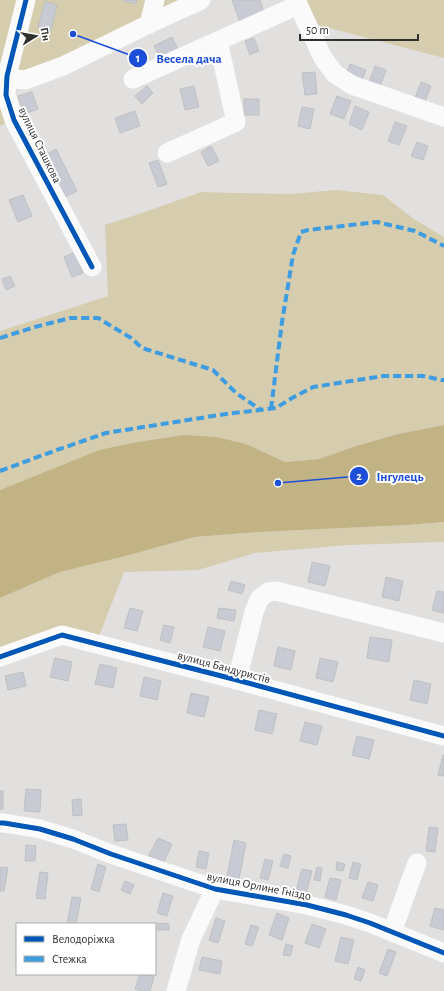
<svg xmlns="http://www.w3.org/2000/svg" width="444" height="991" font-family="'Alegreya Sans',sans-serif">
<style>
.green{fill:#d6ccae}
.water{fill:#c2b385}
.building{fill:#c8cbd4;stroke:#c0c0c0}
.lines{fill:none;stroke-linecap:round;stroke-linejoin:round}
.minor{stroke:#fafafa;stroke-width:19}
.quiet{stroke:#3e9de1;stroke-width:4;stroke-dasharray:8 4;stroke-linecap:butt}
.cycleway-casing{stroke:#fff;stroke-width:8}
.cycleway{stroke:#0057b8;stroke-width:5}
.labels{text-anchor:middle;stroke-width:4;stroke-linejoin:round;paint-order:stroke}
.street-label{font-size:12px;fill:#30302e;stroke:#fff}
.leader{fill:none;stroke:#1d4ed8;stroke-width:1.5}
.callout-dot{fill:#1d4ed8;stroke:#fff;stroke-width:1.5}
.mark-label{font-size:12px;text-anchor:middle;font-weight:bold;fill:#fff}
.callout-label{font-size:13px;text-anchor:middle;font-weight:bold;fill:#1d4ed8;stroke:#fff;stroke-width:4;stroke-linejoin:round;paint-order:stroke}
</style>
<rect width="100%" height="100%" fill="#e1e0df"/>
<!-- green -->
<g class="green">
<polygon points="0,0 201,0 15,79 14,120 0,126"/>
<polygon points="296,0 444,0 444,58 306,22"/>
<polygon points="336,190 383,195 414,219 444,237 444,425 398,434 356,446 319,459 284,462 246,444 183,435 131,443 99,450 0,490 0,331 108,296 105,225 145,212 201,192 236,193 290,194"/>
<polygon points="444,522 444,542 348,545 255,553 198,570 124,572 96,644 62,635 0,657 0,598 60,572 122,557 194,537 260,532 408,525"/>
</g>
<!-- water -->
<polygon class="water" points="444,425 444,522 408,525 260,532 194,537 122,557 60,572 0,598 0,490 99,450 131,443 183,435 216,437 246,444 285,462 319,459 356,446 398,434"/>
<!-- building -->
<g class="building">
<polygon points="124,0 137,0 136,4 123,1"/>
<polygon points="232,0 260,0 265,16 241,25"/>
<polygon points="45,1 57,5 51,31 38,28"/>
<polygon points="172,37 179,51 161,60 154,46"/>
<polygon points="254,38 259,51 250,55 245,41"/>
<polygon points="350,64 366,70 361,83 345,77"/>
<polygon points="375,66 386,70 379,89 368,85"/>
<polygon points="315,72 317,94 305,95 302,73"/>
<polygon points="421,82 431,86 425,101 415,98"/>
<polygon points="147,86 153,93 142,104 135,96"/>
<polygon points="194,86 199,107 185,110 180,89"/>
<polygon points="32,92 38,109 24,114 18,96"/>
<polygon points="337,96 351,101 344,119 330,114"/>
<rect x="244" y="99" width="15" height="16"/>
<polygon points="355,106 369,112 362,130 349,124"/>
<polygon points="302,107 314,109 310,129 298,126"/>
<polygon points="135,111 140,126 120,133 115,118"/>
<polygon points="395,122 407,126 399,145 388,141"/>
<polygon points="417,142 428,146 423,160 411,156"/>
<polygon points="211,146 219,161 208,166 201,152"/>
<polygon points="56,149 77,191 61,199 40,158"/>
<polygon points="158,160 167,184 158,187 149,163"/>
<polygon points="23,195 32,216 18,222 9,200"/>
<polygon points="75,252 83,273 72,277 64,257"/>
<polygon points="10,276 15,286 6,290 2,279"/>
<polygon points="312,562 330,566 325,586 308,582"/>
<polygon points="386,577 403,581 399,601 382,597"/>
<polygon points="231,581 245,585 242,594 228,590"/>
<polygon points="437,591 444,592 444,613 432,610"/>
<polygon points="130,608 143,611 137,631 124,628"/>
<polygon points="219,608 236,610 234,621 217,618"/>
<polygon points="164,625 174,627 170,643 160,640"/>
<polygon points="208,627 225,631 220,651 203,647"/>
<polygon points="370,637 392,640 389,662 367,658"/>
<polygon points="278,647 295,651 291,670 274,666"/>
<polygon points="55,658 72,662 68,681 50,677"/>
<polygon points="320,658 338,662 333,682 316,678"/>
<polygon points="100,664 117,668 113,688 95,684"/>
<polygon points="23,672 26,686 8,690 5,676"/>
<polygon points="144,677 161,681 157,700 140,696"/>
<polygon points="414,680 431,684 427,704 410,700"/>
<polygon points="191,693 209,697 204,717 187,713"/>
<polygon points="259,710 277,714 272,734 255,730"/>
<polygon points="305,722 322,726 317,745 300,741"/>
<polygon points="357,736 374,740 369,759 352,755"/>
<polygon points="443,755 444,755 444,776 438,775"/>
<polygon points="26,789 41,790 40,812 24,811"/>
<rect x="0" y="791" width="3" height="18"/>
<polygon points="81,799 82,815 73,816 72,800"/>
<polygon points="126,824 128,840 115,841 113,825"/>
<polygon points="429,827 438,828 435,852 426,851"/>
<polygon points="158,838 172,844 162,866 147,859"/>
<polygon points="234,840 246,843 239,879 227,877"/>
<polygon points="26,845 36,846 35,861 25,861"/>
<polygon points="199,851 209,853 206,869 196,867"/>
<polygon points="284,854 291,856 288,868 280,866"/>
<polygon points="265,859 273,861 268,880 260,878"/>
<polygon points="337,862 345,864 343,871 336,870"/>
<polygon points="353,862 361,864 357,880 349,878"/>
<polygon points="98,864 106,867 99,892 91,889"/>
<polygon points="1,867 8,868 4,891 0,891 0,874"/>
<polygon points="317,867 322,868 320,881 314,880"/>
<polygon points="302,869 312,871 306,894 296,891"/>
<polygon points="40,872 48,873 45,899 36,898"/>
<polygon points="330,878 341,880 336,900 325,897"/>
<polygon points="125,881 134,885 130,894 121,890"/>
<polygon points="368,882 378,885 373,901 362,898"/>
<polygon points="163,893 173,896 167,916 157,913"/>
<polygon points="72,897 81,898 76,924 67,924"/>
<polygon points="435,908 444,910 444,930 430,926"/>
<polygon points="277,913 289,918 282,940 269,935"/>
<polygon points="216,918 225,921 218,943 209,940"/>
<polygon points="158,923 169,924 169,930 157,930"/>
<polygon points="312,924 326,929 319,948 305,943"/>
<polygon points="251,925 259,927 252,946 245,944"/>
<polygon points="341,937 354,940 348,964 335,961"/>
<polygon points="286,944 293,946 290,956 283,955"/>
<polygon points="388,949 396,952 387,976 379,973"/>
<polygon points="202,957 222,961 220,974 199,970"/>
<polygon points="358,967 365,970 361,981 354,979"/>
<polygon points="140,974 145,974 154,977 150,991 143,991 135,989"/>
</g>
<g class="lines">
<!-- minor -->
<g class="minor">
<polyline points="26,0 7,76 6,95 14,120 92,267"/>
<polyline points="296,0 323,58 335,74 352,85 444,117"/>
<polyline points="149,24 155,0"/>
<polyline points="7,76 15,79 25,80 63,66 149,24 201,0"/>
<polyline points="133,79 298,5"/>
<polyline points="167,153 236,122 218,41"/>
<polyline points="0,657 62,635 237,680 444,736"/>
<polyline points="237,680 254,612 260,598 268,592 276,591 444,633"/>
<polyline points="0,823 4,823 40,829 73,839 111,854 215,889 307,905 346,915 370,923 444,953"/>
<polyline points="392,932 417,863"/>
<polyline points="176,991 191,939 215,889"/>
</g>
<!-- quiet -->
<g class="quiet">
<polyline points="0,338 35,327 70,318 98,318 131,338 142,348 213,370 236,393 261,410"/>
<polyline points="271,409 282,322 293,255 301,232 308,230 377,222 415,231 444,246"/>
<polyline points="0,471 54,451 106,433 226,414 276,408 292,398 313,387 383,376 423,376 441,380 444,380"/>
</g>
<defs>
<g id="cycleway">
<polyline points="26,0 7,76 6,95 14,120 92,267"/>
<polyline points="0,657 62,635 237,680 444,736"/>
<polyline points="0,823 4,823 40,829 73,839 111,854 215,889 307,905 346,915 370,923 444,953"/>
</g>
</defs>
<!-- cycleway casing -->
<use href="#cycleway" class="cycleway-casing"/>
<!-- cycleway -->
<use href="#cycleway" class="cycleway"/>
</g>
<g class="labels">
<!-- street labels -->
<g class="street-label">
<text transform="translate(40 145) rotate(64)" y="4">вулиця Сташкова</text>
<text transform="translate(224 667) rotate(15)" y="4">вулиця Бандуристів</text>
<text transform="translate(259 886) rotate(11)" y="4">вулиця Орлине Гніздо</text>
</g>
</g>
<!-- callouts -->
<path class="leader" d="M73 34L138 58M278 483L359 476"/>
<g class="callout-dot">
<circle cx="73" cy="34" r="4"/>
<circle cx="278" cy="483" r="4"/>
<circle cx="138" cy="58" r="10"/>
<circle cx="359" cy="476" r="10"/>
</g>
<g class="mark-label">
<text x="138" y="62">1</text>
<text x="359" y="480">2</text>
</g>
<g class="callout-label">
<text x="189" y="63">Весела дача</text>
<text x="400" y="481">Інгулець</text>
</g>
<!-- legend -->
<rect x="16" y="923" width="140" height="52" fill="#ffffff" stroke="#acacab"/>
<rect x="24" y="936" width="20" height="6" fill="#0057b8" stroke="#acacab"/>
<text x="52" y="943" font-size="12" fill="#30302e">Велодоріжка</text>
<rect x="24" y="956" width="20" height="6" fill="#3e9de1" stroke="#acacab"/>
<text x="52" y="963" font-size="12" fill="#30302e">Стежка</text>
<!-- north arrow -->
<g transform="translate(36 36) rotate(79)" stroke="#ffffff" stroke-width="3" paint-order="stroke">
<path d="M0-3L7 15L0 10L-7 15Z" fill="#30302e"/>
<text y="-6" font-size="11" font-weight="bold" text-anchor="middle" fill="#30302e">Пн</text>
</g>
<!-- scale -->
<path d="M300 34v6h118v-6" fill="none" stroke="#30302e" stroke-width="2"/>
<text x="306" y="34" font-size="12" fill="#30302e" stroke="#ffffff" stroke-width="3" paint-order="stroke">50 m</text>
</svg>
